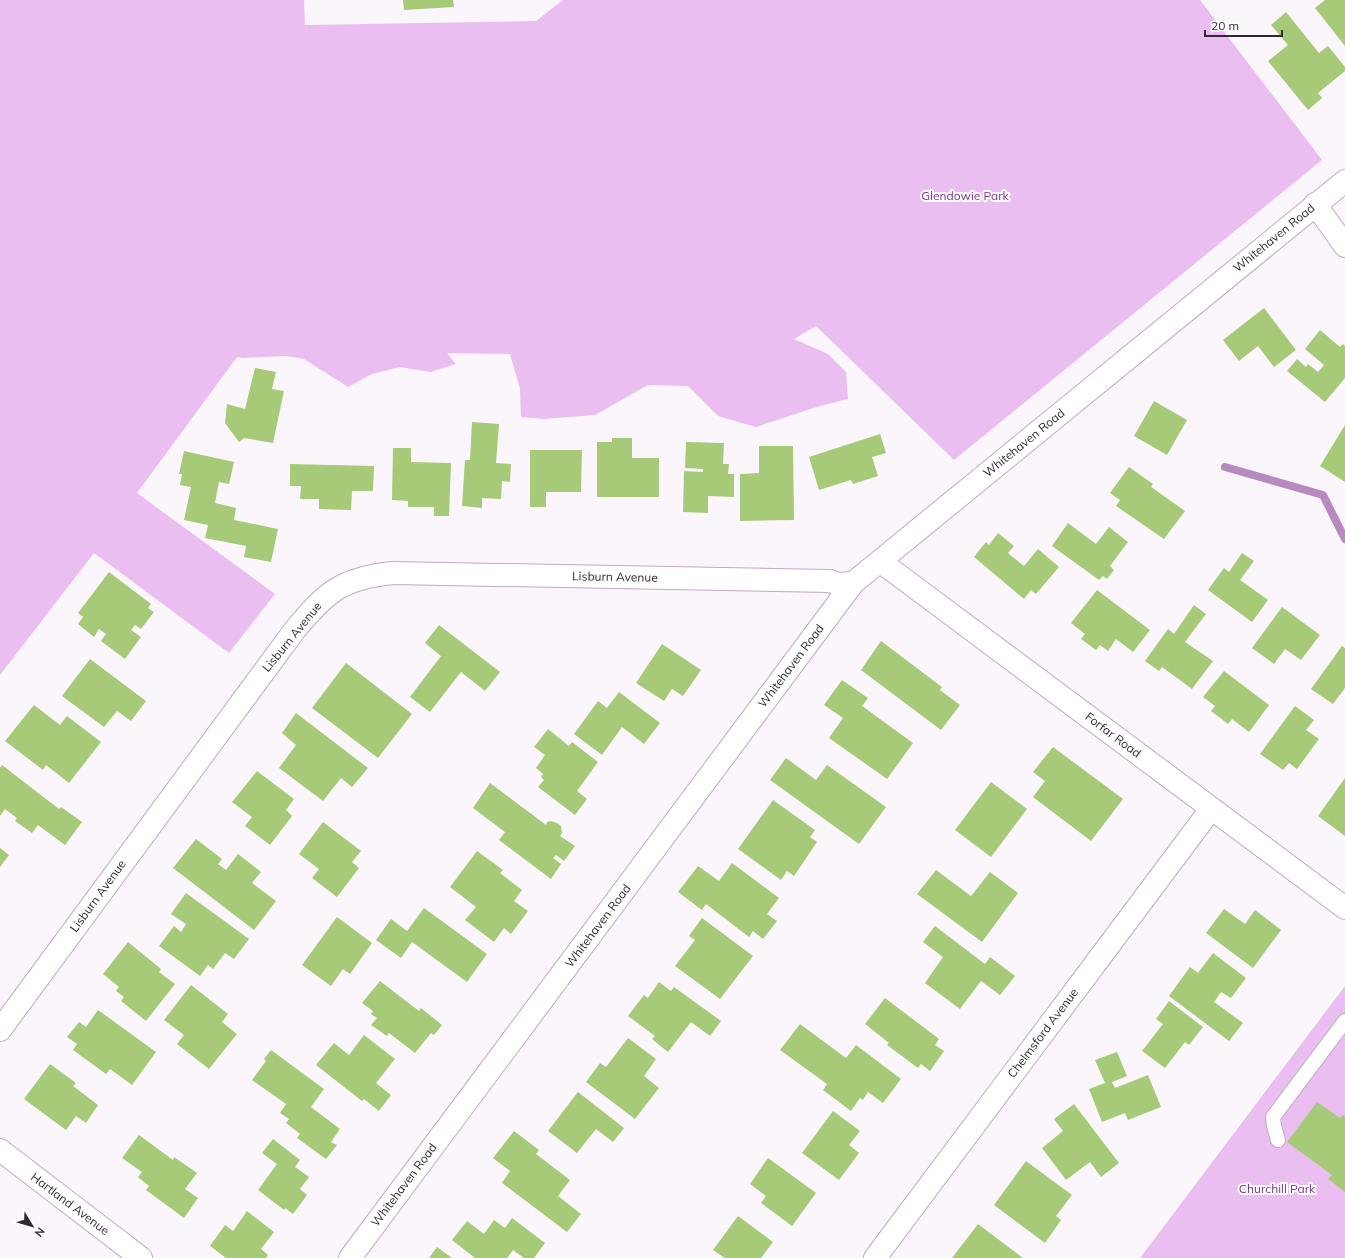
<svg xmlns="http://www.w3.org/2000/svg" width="1345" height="1258" font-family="Mulish,sans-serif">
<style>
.green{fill:#eabef1}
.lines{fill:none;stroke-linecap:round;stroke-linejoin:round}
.stream{stroke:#b78abf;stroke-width:8}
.building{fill:#a6ca77}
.lane-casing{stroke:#c1a8c5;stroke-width:16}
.street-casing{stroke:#c1a8c5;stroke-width:24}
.lane{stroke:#fff;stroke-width:14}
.street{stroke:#fff;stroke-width:22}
.labels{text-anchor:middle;stroke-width:4;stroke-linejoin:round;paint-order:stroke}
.park-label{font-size:12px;fill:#793385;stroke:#fff}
.street-label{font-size:12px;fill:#312833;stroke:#fff}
</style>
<rect width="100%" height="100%" fill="#fbf6fc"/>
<!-- green -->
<g class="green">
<polygon points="0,0 304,0 305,25 536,21 563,0 1200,0 1322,160 954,460 816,326 794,339 828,354 846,372 848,399 820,406 756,427 718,416 688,386 648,385 595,415 544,419 521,417 520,389 510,354 447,353 456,364 430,372 400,367 372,374 348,387 304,359 285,356 242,358 237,357 137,493 275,594 229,653 94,553 0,675"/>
<polygon points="1345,986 1345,1258 1140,1258"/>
</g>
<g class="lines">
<!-- stream -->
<polyline class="stream" points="1225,467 1323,495 1345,539"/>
</g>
<!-- building -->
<g class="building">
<polygon points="403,0 453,0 454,7 404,10"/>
<polygon points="1325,0 1345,0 1345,46 1315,8"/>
<polygon points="1286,12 1319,53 1328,46 1345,67 1345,71 1318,93 1322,98 1308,110 1268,61 1288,45 1271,25"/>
<polygon points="1264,308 1296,350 1274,367 1258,346 1239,361 1223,340"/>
<polygon points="1320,330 1340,347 1343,344 1345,346 1345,378 1325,402 1287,371 1297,359 1306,367 1308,364 1318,372 1324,365 1305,349"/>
<polygon points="255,368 276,372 272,389 284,391 273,443 244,438 239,442 225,423 227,404 245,409"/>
<polygon points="1154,401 1187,420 1167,455 1134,436"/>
<polygon points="472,422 499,424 496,463 511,464 510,482 502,481 501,499 482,498 482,508 462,506 465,460 470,460"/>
<polygon points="1345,425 1345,482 1320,466"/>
<polygon points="880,434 886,453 872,457 878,476 853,484 851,480 819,490 809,457"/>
<polygon points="612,438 632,438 632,458 659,458 659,497 597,497 597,442 612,442"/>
<polygon points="686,442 724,443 723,464 729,464 728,474 734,474 734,497 708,496 708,513 683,512 684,471 703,472 703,469 685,468"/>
<polygon points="759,446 793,446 794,520 740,521 740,474 759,473"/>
<polygon points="393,448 411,448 411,462 451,463 449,516 434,516 434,507 408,507 408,501 392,500"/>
<polygon points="530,450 582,450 581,492 546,492 546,507 530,507"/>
<polygon points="184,451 234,462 229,484 219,482 215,503 236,508 234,520 278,529 271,562 244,557 246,546 205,538 208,525 184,520 191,487 180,485 182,474 179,474"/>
<polygon points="290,464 374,466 373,491 352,491 351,510 319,509 319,499 300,499 301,486 290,486"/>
<polygon points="1129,467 1153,484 1151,487 1185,511 1164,539 1116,506 1120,500 1110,493"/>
<polygon points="1068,523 1096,544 1109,527 1128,542 1110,566 1114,570 1107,579 1103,576 1099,580 1052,546"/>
<polygon points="998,533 1014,546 1008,553 1024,566 1038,549 1059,567 1036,594 1031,590 1024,599 974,557 986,542 989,545"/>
<polygon points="1242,553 1254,561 1240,580 1268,600 1252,622 1208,590 1224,568 1229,572"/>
<polygon points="109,572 151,604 148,608 154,612 141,629 135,625 131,630 141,637 125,659 101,641 106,634 99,629 94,637 78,624 83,617 78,613"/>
<polygon points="1097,590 1150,630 1133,652 1116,639 1108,651 1100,645 1096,650 1081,639 1085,634 1071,623"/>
<polygon points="1194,605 1206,614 1185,642 1213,661 1192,689 1162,667 1159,671 1145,661 1168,629 1174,634"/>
<polygon points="1282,607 1320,635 1301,660 1285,649 1274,664 1252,648"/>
<polygon points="439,625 500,672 485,691 461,672 430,712 410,697 441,656 425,643"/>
<polygon points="881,641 942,687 940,690 960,705 941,730 861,670"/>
<polygon points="662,644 701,670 683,696 672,689 664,701 636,683"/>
<polygon points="1342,646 1345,648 1345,688 1333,704 1311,689"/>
<polygon points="90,659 146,701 131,721 117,711 104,727 62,696"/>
<polygon points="346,663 412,714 378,758 312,708"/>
<polygon points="1224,671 1269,705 1249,732 1232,719 1228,724 1211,711 1215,706 1203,697"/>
<polygon points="842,680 868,698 862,706 913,743 887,779 829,738 843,718 824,705"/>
<polygon points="619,692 660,723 644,744 622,727 602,755 574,734 598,701 607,708"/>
<polygon points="34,705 60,725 67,716 101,742 69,783 46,765 43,770 5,741"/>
<polygon points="1295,706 1314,720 1306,730 1319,739 1297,769 1289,763 1283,770 1260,754"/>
<polygon points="296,713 368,768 352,787 341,778 323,801 279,768 296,745 282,733"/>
<polygon points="548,729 569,746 572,742 598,762 577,791 587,799 575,815 538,787 544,780 541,777 543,774 536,768 545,755 534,747"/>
<polygon points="1053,747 1123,799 1091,841 1033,797 1045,781 1033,772"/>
<polygon points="786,758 816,780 827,765 886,807 859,844 770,780"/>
<polygon points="2,765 59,809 61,807 82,822 65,845 38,825 32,833 15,821 17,818 5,809 0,816 0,768"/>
<polygon points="257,771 294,799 286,810 292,816 270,845 245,826 252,817 232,802"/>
<polygon points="1345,778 1345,836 1318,816"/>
<polygon points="991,782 1027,809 991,857 955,830"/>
<polygon points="490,783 546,825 547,822 551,821 557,823 561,826 562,833 560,836 575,846 564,861 556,855 553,858 561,864 551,879 499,840 505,832 473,808"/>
<polygon points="773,800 815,830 810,837 817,842 794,876 787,871 781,880 738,849"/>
<polygon points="323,822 361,851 352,862 359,868 337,897 312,878 319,869 299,854"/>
<polygon points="196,839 222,859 218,864 226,870 238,854 261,872 252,883 276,901 254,930 173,868"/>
<polygon points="0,848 9,855 0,867"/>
<polygon points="477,851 503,870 500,873 522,890 514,901 528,911 511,934 504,928 494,942 465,920 476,907 450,887"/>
<polygon points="732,863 779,898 767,914 777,921 763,939 753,931 749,937 706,904 702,910 678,892 698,866 719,881"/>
<polygon points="936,870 971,896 990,872 1018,893 982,942 917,894"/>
<polygon points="186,893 249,939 234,959 225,953 213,969 208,965 200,976 159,946 174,926 181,932 186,924 171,914"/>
<polygon points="424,908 487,954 467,982 412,942 401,958 376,940 391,919 407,931"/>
<polygon points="1224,909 1245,924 1255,910 1281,930 1253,968 1206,933"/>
<polygon points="337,917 372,943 350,974 343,969 331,986 302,965"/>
<polygon points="702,918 753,956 720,999 675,966 695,940 689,936"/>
<polygon points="935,926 985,964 990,957 1015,976 1000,995 981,981 960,1009 925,983 943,957 923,942"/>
<polygon points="128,942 161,969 159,972 175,984 146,1021 121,1001 124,997 116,991 119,987 103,974"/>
<polygon points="1213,953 1246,978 1231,998 1221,992 1214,1002 1243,1023 1229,1041 1169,996 1190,967 1198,973"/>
<polygon points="380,981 419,1011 421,1008 442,1025 434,1035 431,1033 415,1053 389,1033 387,1036 371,1025 377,1018 371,1014 373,1011 362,1003"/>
<polygon points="659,982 671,991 674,987 721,1021 710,1036 691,1022 668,1052 652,1039 655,1036 628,1016 644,995 648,998"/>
<polygon points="191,985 228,1014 222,1022 237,1034 209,1069 177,1044 184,1035 164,1020"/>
<polygon points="885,998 939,1039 935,1045 944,1051 930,1071 921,1064 918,1068 887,1045 889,1043 865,1024"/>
<polygon points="1169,1001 1203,1027 1189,1045 1185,1042 1165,1068 1142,1051 1163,1024 1156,1019"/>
<polygon points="98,1010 156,1052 132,1085 110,1069 106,1074 73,1050 77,1044 67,1037 79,1022 86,1027"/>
<polygon points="800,1024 846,1058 856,1045 901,1079 883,1103 868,1092 863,1100 860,1098 851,1111 823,1090 827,1084 780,1050"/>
<polygon points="364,1035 395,1059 376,1083 391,1095 379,1111 364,1099 362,1101 316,1065 334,1043 349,1055"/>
<polygon points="628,1038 656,1059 644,1076 659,1088 635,1119 586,1082 600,1063 606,1067"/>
<polygon points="271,1050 324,1089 311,1107 340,1129 331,1142 337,1145 326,1159 297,1138 300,1134 286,1123 289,1119 280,1113 286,1104 252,1080 266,1061 264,1059"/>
<polygon points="1117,1052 1127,1076 1112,1082 1115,1088 1148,1075 1161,1107 1128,1120 1125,1113 1102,1122 1089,1089 1105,1083 1095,1060"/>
<polygon points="50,1064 76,1083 73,1086 98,1105 86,1123 76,1116 66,1130 24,1099"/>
<polygon points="578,1092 624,1128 613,1142 596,1129 577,1153 548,1131"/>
<polygon points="1317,1102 1340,1118 1343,1115 1345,1116 1345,1192 1328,1179 1332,1175 1287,1142"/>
<polygon points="1074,1104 1119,1163 1101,1177 1090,1162 1066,1180 1042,1148 1063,1131 1054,1119"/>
<polygon points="833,1111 860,1131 849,1145 859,1153 839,1180 802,1153"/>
<polygon points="514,1131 539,1150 536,1154 570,1180 558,1196 581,1214 567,1232 502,1183 510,1171 493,1158"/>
<polygon points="139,1135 173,1160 174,1157 197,1173 185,1189 198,1198 184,1218 146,1190 149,1186 138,1177 142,1172 122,1158"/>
<polygon points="273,1139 300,1160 295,1167 309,1177 300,1189 307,1195 293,1214 285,1208 284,1210 258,1190 277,1164 262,1153"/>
<polygon points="768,1158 816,1193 792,1226 761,1203 766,1196 750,1184"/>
<polygon points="1026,1161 1072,1195 1056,1216 1061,1220 1045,1243 994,1205"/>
<polygon points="247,1211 274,1232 261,1249 268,1255 266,1258 226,1258 210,1246 225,1225 233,1231"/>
<polygon points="738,1216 773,1242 761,1258 725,1258 713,1250"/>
<polygon points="512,1218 545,1243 534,1258 524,1258 513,1250 507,1258 475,1258 452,1240 467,1221 484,1234 494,1220 505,1228"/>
<polygon points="978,1224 1023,1258 952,1258"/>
<polygon points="437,1247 452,1258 429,1258"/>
</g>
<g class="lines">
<defs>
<polyline id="lane" points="1278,1140 1274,1126 1273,1117 1345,1021"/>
<g id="street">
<polyline points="1315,204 1345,246"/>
<polyline points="881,562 1345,908"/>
<path d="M 0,1030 L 294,631 C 326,592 342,578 393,573 L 830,581 L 837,584 L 853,583"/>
<polyline points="0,1150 141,1258"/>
<polyline points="350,1258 853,583 1345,181"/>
<polyline points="875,1258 1211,809"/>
</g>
</defs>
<!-- lane casing -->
<use href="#lane" class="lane-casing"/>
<!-- street casing -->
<use href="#street" class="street-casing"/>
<!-- lane -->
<use href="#lane" class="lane"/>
<!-- street -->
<use href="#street" class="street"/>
</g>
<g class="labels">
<!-- park labels -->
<g class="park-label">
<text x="965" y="200">Glendowie Park</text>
<text x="1277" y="1193">Churchill Park</text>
</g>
<!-- street labels -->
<g class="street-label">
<text transform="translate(1274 238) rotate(-39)" y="4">Whitehaven Road</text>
<text transform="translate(1024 443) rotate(-39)" y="4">Whitehaven Road</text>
<text transform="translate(615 577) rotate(1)" y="4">Lisburn Avenue</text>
<text transform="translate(292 637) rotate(-51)" y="4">Lisburn Avenue</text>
<text transform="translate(791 666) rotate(-53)" y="4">Whitehaven Road</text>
<text transform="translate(1113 735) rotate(37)" y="4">Forfar Road</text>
<text transform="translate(98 896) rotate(-54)" y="4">Lisburn Avenue</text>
<text transform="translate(598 926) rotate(-53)" y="4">Whitehaven Road</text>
<text transform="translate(1043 1033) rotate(-53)" y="4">Chelmsford Avenue</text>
<text transform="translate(404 1185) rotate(-53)" y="4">Whitehaven Road</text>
<text transform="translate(70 1204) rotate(37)" y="4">Hartland Avenue</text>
</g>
</g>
<!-- north arrow -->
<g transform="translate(32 1226) rotate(128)" stroke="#ffffff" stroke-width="3" paint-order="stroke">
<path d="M0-3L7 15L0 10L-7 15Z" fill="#312833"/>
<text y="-6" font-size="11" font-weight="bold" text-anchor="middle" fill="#312833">N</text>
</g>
<!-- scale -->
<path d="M1205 30v6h77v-6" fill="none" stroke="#312833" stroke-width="2"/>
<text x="1211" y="30" font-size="12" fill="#312833" stroke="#ffffff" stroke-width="3" paint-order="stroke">20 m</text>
</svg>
